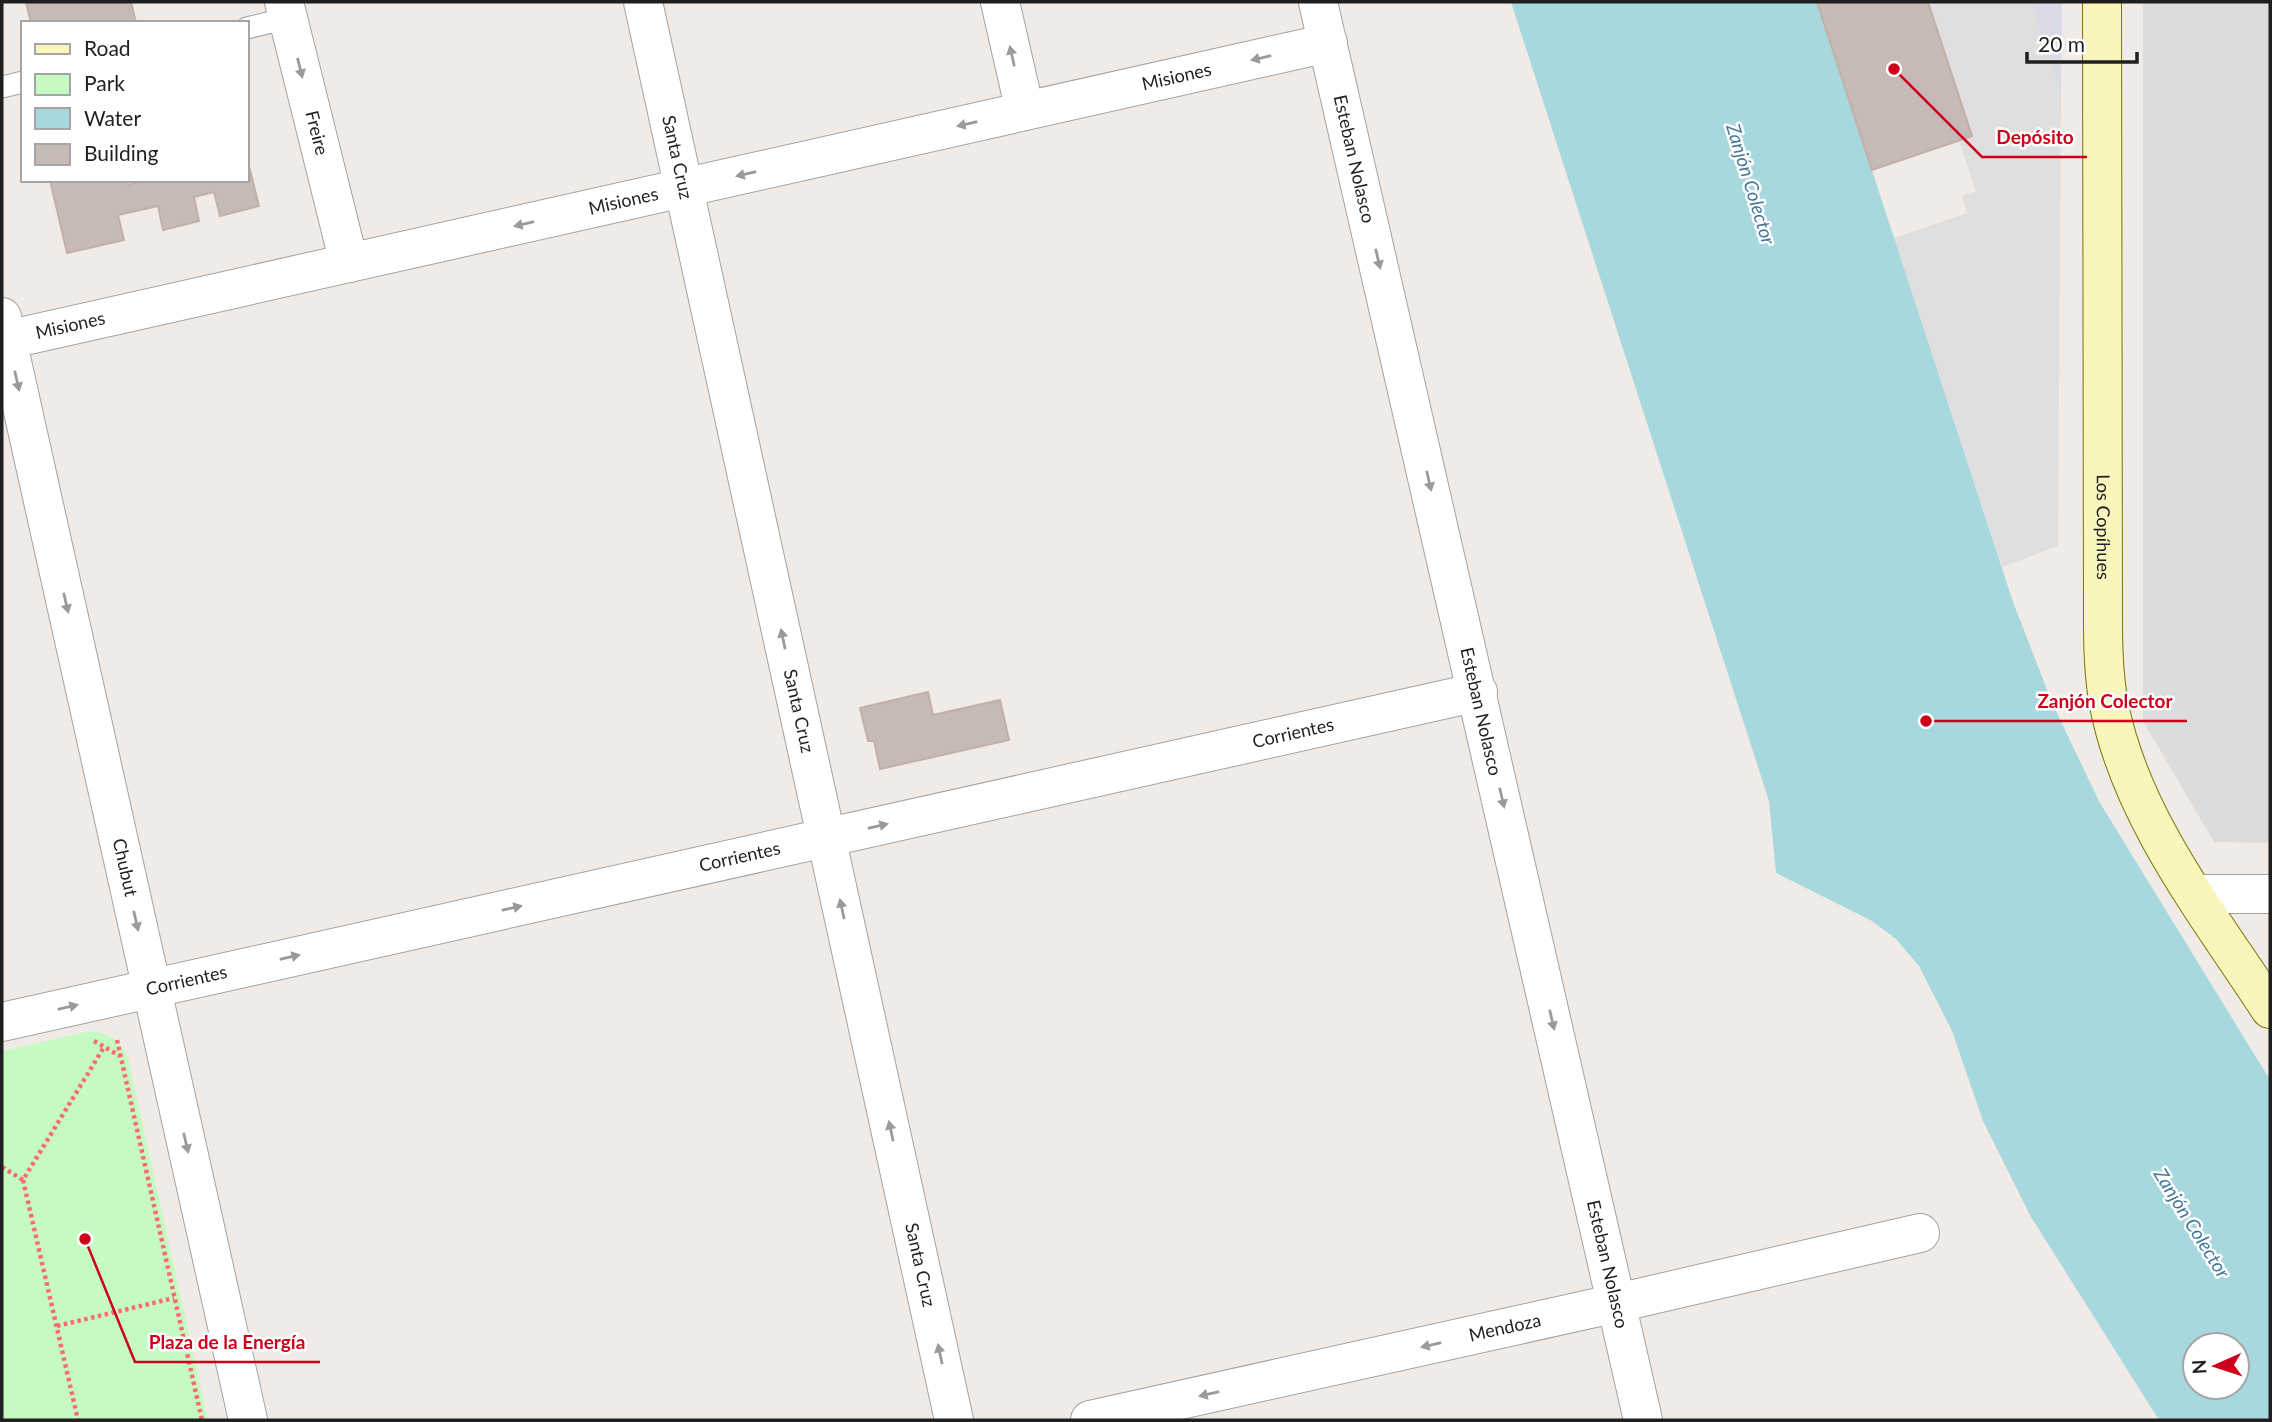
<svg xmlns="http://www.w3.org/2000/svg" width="2272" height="1422" font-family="Lato,sans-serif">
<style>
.residential{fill:#dddcdc}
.park{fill:#c6fac3}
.parking{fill:#dfdfdf}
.plaza{fill:#dadbe6}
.water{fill:#a6d8de;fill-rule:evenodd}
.building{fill:#c5bab5;stroke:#c2b0a8;stroke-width:2}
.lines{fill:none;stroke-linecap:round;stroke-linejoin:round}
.service-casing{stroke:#a3a3a3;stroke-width:23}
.minor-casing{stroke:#a3a3a3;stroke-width:40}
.tertiary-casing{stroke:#a3a3a3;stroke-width:40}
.secondary-casing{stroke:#787604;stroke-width:40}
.path{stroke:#fa6c70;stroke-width:4.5;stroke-dasharray:3.5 3.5;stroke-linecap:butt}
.service{stroke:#fff;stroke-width:21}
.minor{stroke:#fff;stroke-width:38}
.tertiary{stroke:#fff;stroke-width:38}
.secondary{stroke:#faf5ba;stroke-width:38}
.oneway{fill:#9a9a9a}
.labels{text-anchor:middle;stroke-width:5;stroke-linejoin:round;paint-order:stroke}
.street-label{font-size:18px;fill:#1f1f1f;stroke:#fff}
.water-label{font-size:19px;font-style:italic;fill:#427898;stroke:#fff}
.leader{fill:none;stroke:#cf001a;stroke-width:2.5}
.callout-dot{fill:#cf001a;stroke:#fff;stroke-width:2.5}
.callout-label{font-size:19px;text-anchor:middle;font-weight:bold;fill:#cf001a;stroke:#fff;stroke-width:5;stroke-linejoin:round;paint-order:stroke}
</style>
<rect width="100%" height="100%" fill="#f0ebe6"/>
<!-- residential -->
<polygon class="residential" points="2143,2 2270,2 2270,843 2214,842 2143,721"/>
<!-- park -->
<path class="park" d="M 87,1032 C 107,1031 120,1039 128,1058 L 208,1420 L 2,1420 L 2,1051 Z"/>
<!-- parking -->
<polygon class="parking" points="1928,2 2030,2 2061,95 2058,546 2002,567 1894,238 1967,213 1962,196 1976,191 1959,141 1972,136"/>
<!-- plaza -->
<polygon class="plaza" points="2030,2 2062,2 2061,95"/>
<!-- water -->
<path class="water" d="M 1511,2 L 1817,2 L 2013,602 L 2053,705 L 2100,803 L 2270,1080 L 2270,1420 L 2159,1420 L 2031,1217 L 1983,1121 L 1952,1031 L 1919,966 L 1896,939 L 1872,921 L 1776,873 L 1769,801 ZM 2195,1345 L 2237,1345 L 2237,1387 L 2195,1387 Z"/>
<!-- building -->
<g class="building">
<polygon points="26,2 131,2 136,23 31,23"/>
<polygon points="1817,2 1928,2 1972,136 1872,170"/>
<polygon points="247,158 259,206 220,216 214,192 194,197 199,221 163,230 158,206 118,215 124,240 67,253 50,180 127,180 128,185 146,180 247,180"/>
<polygon points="928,692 933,715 1000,700 1009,740 880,769 874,741 868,741 860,708"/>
</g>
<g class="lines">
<defs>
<g id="service">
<polyline points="247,28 288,18"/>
<polyline points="2,87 23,82"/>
</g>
<g id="minor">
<path id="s1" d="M 284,2 L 349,263"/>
<polyline points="1000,2 1025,111"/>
<path id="s2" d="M 2,317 L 248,1420"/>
<path id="s3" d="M 2,341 L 1328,43"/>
<polyline points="2196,894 2270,894"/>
<path id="s4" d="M 2,1022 L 1478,692"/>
<polyline points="1617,1303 1920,1233"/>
</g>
<g id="tertiary">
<path id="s5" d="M 643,2 L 954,1420"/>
<path id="s6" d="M 1318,2 L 1643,1420"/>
<path id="s7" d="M 1090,1420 L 1617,1303"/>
</g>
<g id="secondary">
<path id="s8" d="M 2102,2 L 2103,625 C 2103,651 2104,678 2109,705 C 2131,818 2209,915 2270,1009"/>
</g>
</defs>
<!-- service casing -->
<use href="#service" class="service-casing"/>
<!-- minor casing -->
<use href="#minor" class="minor-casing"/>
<!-- tertiary casing -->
<use href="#tertiary" class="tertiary-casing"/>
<!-- secondary casing -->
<use href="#secondary" class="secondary-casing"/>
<!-- path -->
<g class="path">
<polyline points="117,1040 202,1420"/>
<polyline points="94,1041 120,1056"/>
<polyline points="2,1167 23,1180 104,1047"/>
<polyline points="23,1180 78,1420"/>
<polyline points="57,1326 174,1298"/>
</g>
<!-- service -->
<use href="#service" class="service"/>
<!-- minor -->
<use href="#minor" class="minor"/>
<!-- tertiary -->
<use href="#tertiary" class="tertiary"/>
<!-- secondary -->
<use href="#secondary" class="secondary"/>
</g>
<!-- one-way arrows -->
<defs><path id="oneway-solid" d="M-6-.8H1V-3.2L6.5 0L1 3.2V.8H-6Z" transform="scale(1.75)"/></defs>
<g class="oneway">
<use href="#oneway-solid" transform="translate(1012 56) rotate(-103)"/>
<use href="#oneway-solid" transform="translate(1261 58) rotate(167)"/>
<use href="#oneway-solid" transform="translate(300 68) rotate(76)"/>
<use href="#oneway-solid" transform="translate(967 124) rotate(167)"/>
<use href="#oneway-solid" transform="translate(746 174) rotate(167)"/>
<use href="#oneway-solid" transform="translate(524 224) rotate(167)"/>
<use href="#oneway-solid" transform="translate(1378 259) rotate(77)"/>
<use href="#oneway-solid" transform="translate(17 381) rotate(77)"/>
<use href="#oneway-solid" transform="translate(1429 481) rotate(77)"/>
<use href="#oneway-solid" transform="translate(66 603) rotate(77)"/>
<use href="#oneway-solid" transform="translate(783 639) rotate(-102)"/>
<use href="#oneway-solid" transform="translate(1502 798) rotate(77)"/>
<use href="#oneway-solid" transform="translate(878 826) rotate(-13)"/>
<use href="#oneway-solid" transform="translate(512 908) rotate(-13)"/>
<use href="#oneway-solid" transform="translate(842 909) rotate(-102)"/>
<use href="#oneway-solid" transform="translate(136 921) rotate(77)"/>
<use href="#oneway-solid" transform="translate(290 957) rotate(-13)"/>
<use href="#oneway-solid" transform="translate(68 1007) rotate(-13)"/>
<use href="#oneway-solid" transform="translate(1552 1020) rotate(77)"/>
<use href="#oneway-solid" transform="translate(891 1131) rotate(-102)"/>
<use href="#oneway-solid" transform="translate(186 1143) rotate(77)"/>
<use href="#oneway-solid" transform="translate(1431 1345) rotate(167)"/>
<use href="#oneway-solid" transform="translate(940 1354) rotate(-102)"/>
<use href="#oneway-solid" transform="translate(1209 1394) rotate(167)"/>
</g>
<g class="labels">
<!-- street labels -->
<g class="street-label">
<text dy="6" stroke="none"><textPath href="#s3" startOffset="1204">Misiones</textPath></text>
<text dy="6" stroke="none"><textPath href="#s1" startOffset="135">Freire</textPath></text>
<text dy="6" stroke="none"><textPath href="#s5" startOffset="159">Santa Cruz</textPath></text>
<text dy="6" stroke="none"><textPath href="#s6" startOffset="161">Esteban Nolasco</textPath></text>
<text dy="6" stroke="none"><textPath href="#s3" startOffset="637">Misiones</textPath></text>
<text dy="6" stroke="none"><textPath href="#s3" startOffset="70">Misiones</textPath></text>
<text dy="6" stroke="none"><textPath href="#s8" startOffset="525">Los Copíhues</textPath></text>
<text dy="6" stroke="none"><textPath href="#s5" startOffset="726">Santa Cruz</textPath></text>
<text dy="6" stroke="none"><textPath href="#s6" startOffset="728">Esteban Nolasco</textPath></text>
<text dy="6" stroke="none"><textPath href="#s4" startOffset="1323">Corrientes</textPath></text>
<text dy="6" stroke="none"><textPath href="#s4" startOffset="756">Corrientes</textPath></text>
<text dy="6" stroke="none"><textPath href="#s2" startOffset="564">Chubut</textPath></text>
<text dy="6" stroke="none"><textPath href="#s4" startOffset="189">Corrientes</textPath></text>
<text dy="6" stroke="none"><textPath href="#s6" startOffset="1295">Esteban Nolasco</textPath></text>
<text dy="6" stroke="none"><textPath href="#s5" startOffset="1293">Santa Cruz</textPath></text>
<text dy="6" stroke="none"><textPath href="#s7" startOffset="425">Mendoza</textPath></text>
</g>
<!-- water labels -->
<g class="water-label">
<text transform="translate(1751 184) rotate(73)" y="7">Zanjón Colector</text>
<text transform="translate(2192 1223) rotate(58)" y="7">Zanjón Colector</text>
</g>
</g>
<!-- callouts -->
<path class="leader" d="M1894 69L1982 157H2087M1926 721L2024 721H2187M85 1239L135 1362H320"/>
<g class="callout-dot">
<circle cx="1894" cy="69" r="7"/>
<circle cx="1926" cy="721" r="7"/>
<circle cx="85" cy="1239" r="7"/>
</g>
<g class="callout-label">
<text x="2035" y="144">Depósito</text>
<text x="2105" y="708">Zanjón Colector</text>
<text x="227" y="1349">Plaza de la Energía</text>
</g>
<!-- border -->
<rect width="2272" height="1422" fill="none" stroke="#1f1f1f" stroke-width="7"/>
<!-- legend -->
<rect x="21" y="21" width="228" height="161" fill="#ffffff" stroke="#a5a5a5" stroke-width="2"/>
<rect x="35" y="44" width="35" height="10" fill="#faf5ba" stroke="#a5a5a5" stroke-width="2"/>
<text x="84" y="56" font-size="21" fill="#1f1f1f">Road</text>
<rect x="35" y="74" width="35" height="21" fill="#c6fac3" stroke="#a5a5a5" stroke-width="2"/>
<text x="84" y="91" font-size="21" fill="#1f1f1f">Park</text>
<rect x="35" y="108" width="35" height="21" fill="#a6d8de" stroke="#a5a5a5" stroke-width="2"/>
<text x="84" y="126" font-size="21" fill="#1f1f1f">Water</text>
<rect x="35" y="144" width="35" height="21" fill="#c5bab5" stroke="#a5a5a5" stroke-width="2"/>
<text x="84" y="161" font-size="21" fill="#1f1f1f">Building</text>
<!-- north arrow -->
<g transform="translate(2216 1366) rotate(267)"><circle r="33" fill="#ffffff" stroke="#a5a5a5" stroke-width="2"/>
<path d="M0-5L12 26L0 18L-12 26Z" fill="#cf001a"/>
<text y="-10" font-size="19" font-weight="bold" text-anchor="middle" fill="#1f1f1f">N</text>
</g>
<!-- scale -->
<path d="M2027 52v10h110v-10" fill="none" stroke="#1f1f1f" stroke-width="3.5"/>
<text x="2038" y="52" font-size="21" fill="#1f1f1f" stroke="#ffffff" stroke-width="5" paint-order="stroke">20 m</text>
</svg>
